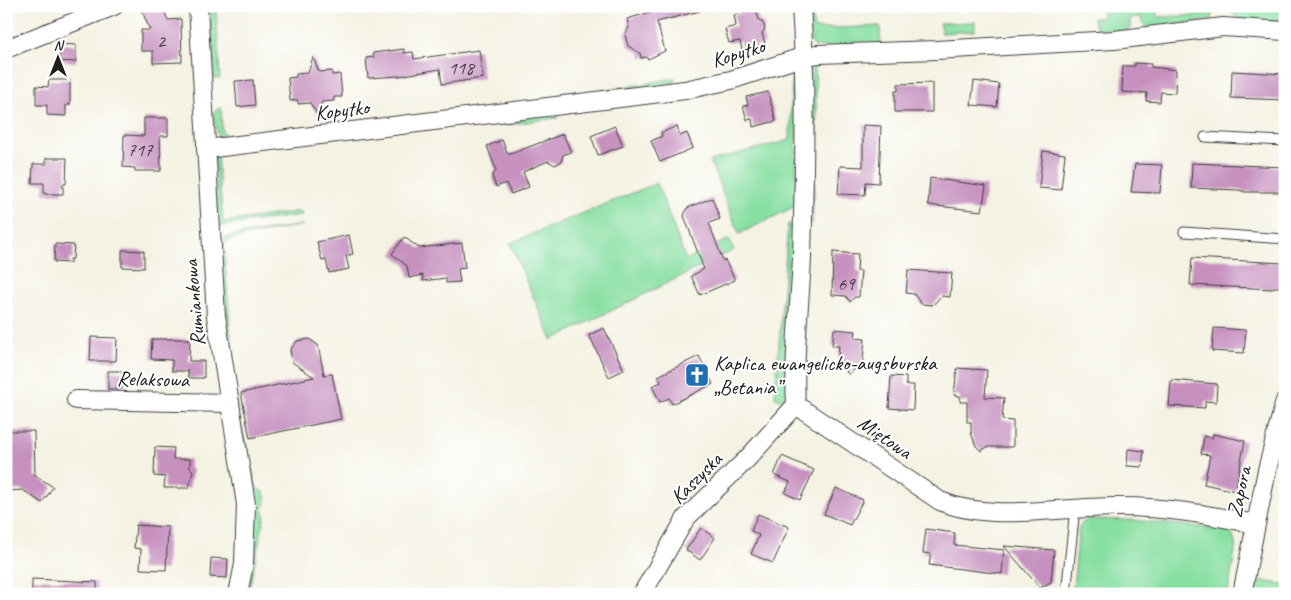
<svg xmlns="http://www.w3.org/2000/svg" width="1291" height="600" font-family="Caveat,sans-serif">
<style>
.green{fill:#88dfa2;stroke:#527e5f}
.building{fill:#c691bf}
.lines{fill:none;stroke-linecap:round;stroke-linejoin:round}
.service-casing{stroke:#3c3c3a;stroke-width:11}
.minor-casing{stroke:#3c3c3a;stroke-width:20}
.service{stroke:#fff;stroke-width:9}
.minor{stroke:#fff;stroke-width:18}
.labels{text-anchor:middle;stroke-width:4;stroke-linejoin:round;paint-order:stroke}
.number-label{font-size:19px;fill:#463945}
.street-label{font-size:21px;fill:#1c1c1c;stroke:#fff}
.poi-label{font-size:21px;fill:#1c1c1c;stroke:#fff;text-anchor:start}
</style>
<rect width="100%" height="100%" fill="#fff"/>
<filter id="ink" filterUnits="userSpaceOnUse"><feTurbulence type="fractalNoise" baseFrequency=".02" numOctaves="2"/><feDisplacementMap in="SourceGraphic" scale="10" xChannelSelector="R" yChannelSelector="G"/><feConvolveMatrix kernelMatrix="1 2 1 2 8 2 1 2 1" color-interpolation-filters="sRGB"/></filter>
<filter id="wash" filterUnits="userSpaceOnUse"><feTurbulence type="fractalNoise" baseFrequency=".0096" numOctaves="4" result="noise"/><feDisplacementMap in="SourceGraphic" scale="20" xChannelSelector="R" yChannelSelector="G"/><feGaussianBlur stdDeviation="1.12" result="paint"/><feColorMatrix in="noise" values="0 0 0 0 0 0 0 0 0 0 0 0 0 0 0 0 0 1.4 0 .05"/><feComposite in="paint" operator="in"/></filter>
<g filter="url(#wash)">
<rect width="100%" height="100%" fill="#f4f2e2"/>
<!-- green -->
<g class="green">
<polygon points="210,6 216,6 220,79 214,78"/>
<polygon points="807,6 812,6 814,29 880,26 881,48 815,47 811,42"/>
<path d="M 1101,6 L 1156,6 L 1157,17 L 1206,15 L 1214,6 L 1211,20 L 1149,28 L 1144,25 L 1141,17 L 1130,18 L 1130,28 L 1127,31 C 1111,33 1096,39 1093,18 L 1102,18 Z"/>
<path d="M 1229,6 L 1282,6 L 1280,25 C 1261,24 1236,28 1229,6 Z"/>
<polygon points="975,22 975,31 942,33 939,23"/>
<polygon points="815,62 817,151 812,224 808,221 811,69"/>
<polygon points="792,69 797,80 796,206 739,234 710,161 790,140"/>
<polygon points="675,78 674,84 574,96"/>
<polygon points="221,107 222,130 227,140 219,140 212,113"/>
<polygon points="556,114 558,118 502,125 497,123 496,119"/>
<polygon points="214,155 217,156 223,222 301,211 302,215 221,226 218,223"/>
<polygon points="657,183 686,260 729,239 734,250 552,340 510,243"/>
<polygon points="788,224 795,225 788,395 783,400 775,397"/>
<polygon points="303,225 234,238 224,244 235,401 257,489 264,492 266,504 262,506 265,515 248,594 245,594 249,572 220,315 220,245 225,238 231,236"/>
<polygon points="1087,519 1133,520 1230,530 1236,544 1228,594 1117,594 1073,589 1079,526"/>
<polygon points="1258,581 1285,584 1285,594 1255,594"/>
</g>
<g id="blocks">
<!-- building -->
<g class="building">
<polygon points="140,6 162,6 168,20 181,19 182,62 153,63 153,51 141,51 141,30 150,30"/>
<polygon points="653,6 699,6 700,11 657,22 665,51 648,59 645,57 641,58 640,53 628,46 625,35 629,27 627,19 654,11"/>
<polygon points="756,10 759,20 763,23 765,29 762,33 765,44 742,50 740,41 729,43 725,29 736,26 734,15"/>
<polygon points="59,44 76,45 76,62 59,61"/>
<polygon points="404,49 404,53 413,52 414,59 479,50 483,78 442,84 440,69 399,76 368,78 366,58 374,57 373,53"/>
<polygon points="313,57 319,72 332,71 332,75 340,74 342,97 334,97 334,101 322,102 317,114 310,103 298,104 298,100 290,101 288,78 296,77 296,74 308,73"/>
<polygon points="1135,63 1151,64 1151,67 1176,70 1175,93 1161,92 1160,102 1146,101 1147,93 1122,92 1123,66 1135,66"/>
<polygon points="1232,71 1285,74 1284,100 1231,98"/>
<polygon points="49,80 70,80 70,105 66,105 66,116 47,115 47,105 36,105 36,86 48,87"/>
<polygon points="253,80 255,105 237,107 235,81"/>
<polygon points="974,81 999,84 997,107 971,105"/>
<polygon points="932,83 932,112 895,112 895,91 898,91 898,84"/>
<polygon points="768,92 776,121 753,127 752,119 747,120 743,106 748,105 746,97"/>
<polygon points="144,118 168,118 168,136 160,136 161,171 135,171 135,168 123,167 124,135 144,136"/>
<polygon points="863,125 881,126 879,183 866,182 865,195 838,194 840,166 863,167"/>
<polygon points="615,126 623,146 598,155 591,136"/>
<polygon points="677,126 680,136 687,133 693,148 660,162 651,141 662,136 661,133"/>
<polygon points="563,134 571,152 563,155 561,162 555,165 548,161 523,172 529,187 511,194 506,183 496,187 492,176 496,170 487,146 502,140 508,154 510,154"/>
<polygon points="1043,151 1065,154 1061,190 1039,188"/>
<polygon points="46,158 67,158 66,184 63,184 63,194 44,194 44,183 32,183 33,164 46,164"/>
<polygon points="1192,163 1284,167 1285,188 1283,192 1245,192 1239,190 1191,188"/>
<polygon points="1135,164 1162,165 1160,193 1131,192"/>
<polygon points="930,178 986,186 982,211 928,205"/>
<polygon points="712,198 720,219 709,223 723,261 725,260 735,280 700,295 691,276 704,269 684,216 687,208"/>
<polygon points="349,235 353,254 346,256 349,269 329,273 326,260 322,261 317,242"/>
<polygon points="404,237 419,248 462,243 465,268 458,269 460,282 446,283 446,278 423,281 423,275 409,278 407,266 392,254"/>
<polygon points="55,244 74,245 73,259 70,259 70,263 54,262"/>
<polygon points="122,250 144,251 144,268 122,267"/>
<polygon points="833,252 858,254 857,271 861,271 859,297 855,297 850,302 846,296 832,295"/>
<polygon points="1192,258 1283,263 1282,287 1273,287 1273,289 1190,285"/>
<polygon points="908,270 952,273 950,297 941,296 933,305 921,304 914,294 906,293"/>
<polygon points="604,328 624,370 609,377 589,335"/>
<polygon points="1214,328 1246,330 1244,353 1212,351"/>
<polygon points="834,329 856,331 855,338 865,339 862,370 855,369 849,375 844,368 837,367 839,346 832,346"/>
<polygon points="91,337 117,338 116,361 90,361"/>
<polygon points="152,339 190,339 189,361 204,361 204,378 188,378 188,371 172,371 172,360 151,359"/>
<polygon points="309,339 318,345 324,375 332,374 341,419 250,438 241,393 314,377 292,362 290,350 297,341"/>
<polygon points="699,356 713,384 672,404 669,398 660,402 652,386 661,382 658,376"/>
<polygon points="957,368 987,370 985,397 1004,398 1002,420 1013,421 1013,447 987,447 981,451 976,446 971,433 971,422 967,422 967,402 960,402 960,396 954,395"/>
<rect x="108" y="371" width="14" height="18"/>
<polygon points="891,376 906,377 906,385 914,385 913,410 889,408"/>
<polygon points="1171,380 1217,384 1216,402 1205,401 1205,408 1169,406"/>
<polygon points="6,431 34,431 35,475 53,487 42,503 23,490 6,491"/>
<polygon points="1213,434 1245,441 1235,491 1204,484 1210,455 1201,454 1204,436 1212,438"/>
<polygon points="155,447 174,448 173,459 190,459 190,468 193,471 189,488 164,488 165,477 154,476"/>
<polygon points="1128,449 1144,451 1142,467 1127,466"/>
<polygon points="782,456 814,470 800,500 785,493 790,482 774,475"/>
<polygon points="836,488 863,500 850,525 824,514"/>
<polygon points="758,514 789,527 773,563 751,554 759,535 751,531"/>
<polygon points="136,525 168,527 166,570 140,569 141,549 134,548"/>
<polygon points="701,528 715,538 700,560 686,550"/>
<polygon points="926,529 955,533 954,545 1004,550 1002,574 929,565 931,554 923,553"/>
<polygon points="1004,546 1054,550 1051,582 1040,588"/>
<polygon points="211,558 228,559 227,578 210,577"/>
<polygon points="32,579 97,582 97,594 32,594"/>
</g>
</g>
</g>
<g filter="url(#ink)">
<use href="#blocks" fill-opacity="0" stroke="#3c3c3a" stroke-width="1"/>
<g class="lines">
<defs>
<g id="service">
<polyline points="1205,137 1285,141"/>
<polyline points="1184,232 1285,239"/>
<polyline points="1066,594 1075,508"/>
</g>
<g id="minor">
<polyline points="198,6 216,316 246,504 244,564 238,594"/>
<path d="M 801,6 C 807,89 804,174 802,257 C 800,306 793,356 796,405 L 940,501 C 992,523 1063,506 1120,507 C 1166,507 1210,515 1255,524"/>
<polyline points="6,49 114,6"/>
<polyline points="206,149 685,90 731,80 805,56 818,54 936,50 1114,40 1223,27 1285,31"/>
<polyline points="76,400 230,403"/>
<polyline points="642,594 686,518 747,459 796,405"/>
<polyline points="1242,594 1267,470 1285,401"/>
</g>
</defs>
<!-- service casing -->
<use href="#service" class="service-casing"/>
<!-- minor casing -->
<use href="#minor" class="minor-casing"/>
<!-- service -->
<use href="#service" class="service"/>
<!-- minor -->
<use href="#minor" class="minor"/>
</g>
</g>
<!-- icons -->
<defs>
<symbol id="church-square" viewBox="-11 -11 22 22"><rect x="-9" y="-9" width="18" height="18" rx="4" fill="#1f6fb2" stroke="#fff"/><path d="M-1.2-6h2.4v3.5h3.3v2.4h-3.3V6h-2.4V-.1h-3.3v-2.4h3.3Z" fill="#fff"/></symbol>
</defs>
<g fill-rule="evenodd">
<use href="#church-square" x="683" y="361" width="28" height="28"/>
</g>
<g class="labels">
<!-- number labels -->
<g class="number-label">
<text x="161" y="47">2</text>
<text x="461" y="74">118</text>
<text x="140" y="156">717</text>
<text x="846" y="290">69</text>
</g>
<!-- street labels -->
<g class="street-label">
<text transform="translate(738 53) rotate(-17)" y="7">Kopytko</text>
<text transform="translate(342 110) rotate(-7)" y="7">Kopytko</text>
<text transform="translate(194 303) rotate(-95)" y="7">Rumiankowa</text>
<text transform="translate(153 379) rotate(1)" y="7">Relaksowa</text>
<text transform="translate(885 437) rotate(34)" y="7">Miętowa</text>
<text transform="translate(696 478) rotate(-45)" y="7">Kaszyska</text>
<text transform="translate(1239 492) rotate(-78)" y="7">Zapora</text>
</g>
<!-- poi labels -->
<g class="poi-label">
<text x="714" y="370">Kaplica ewangelicko-augsburska<tspan x="714" dy="24">„Betania”</tspan></text>
</g>
</g>
<!-- margin -->
<rect width="1291" height="600" fill="none" stroke="#fff" stroke-width="25"/>
<!-- north arrow -->
<g transform="translate(58 58)" stroke="#ffffff" stroke-width="4" paint-order="stroke">
<path d="M0-4L9 19L0 12L-9 19Z" fill="#1c1c1c"/>
<text y="-8" font-size="14" font-weight="bold" text-anchor="middle" fill="#1c1c1c">N</text>
</g>
</svg>
